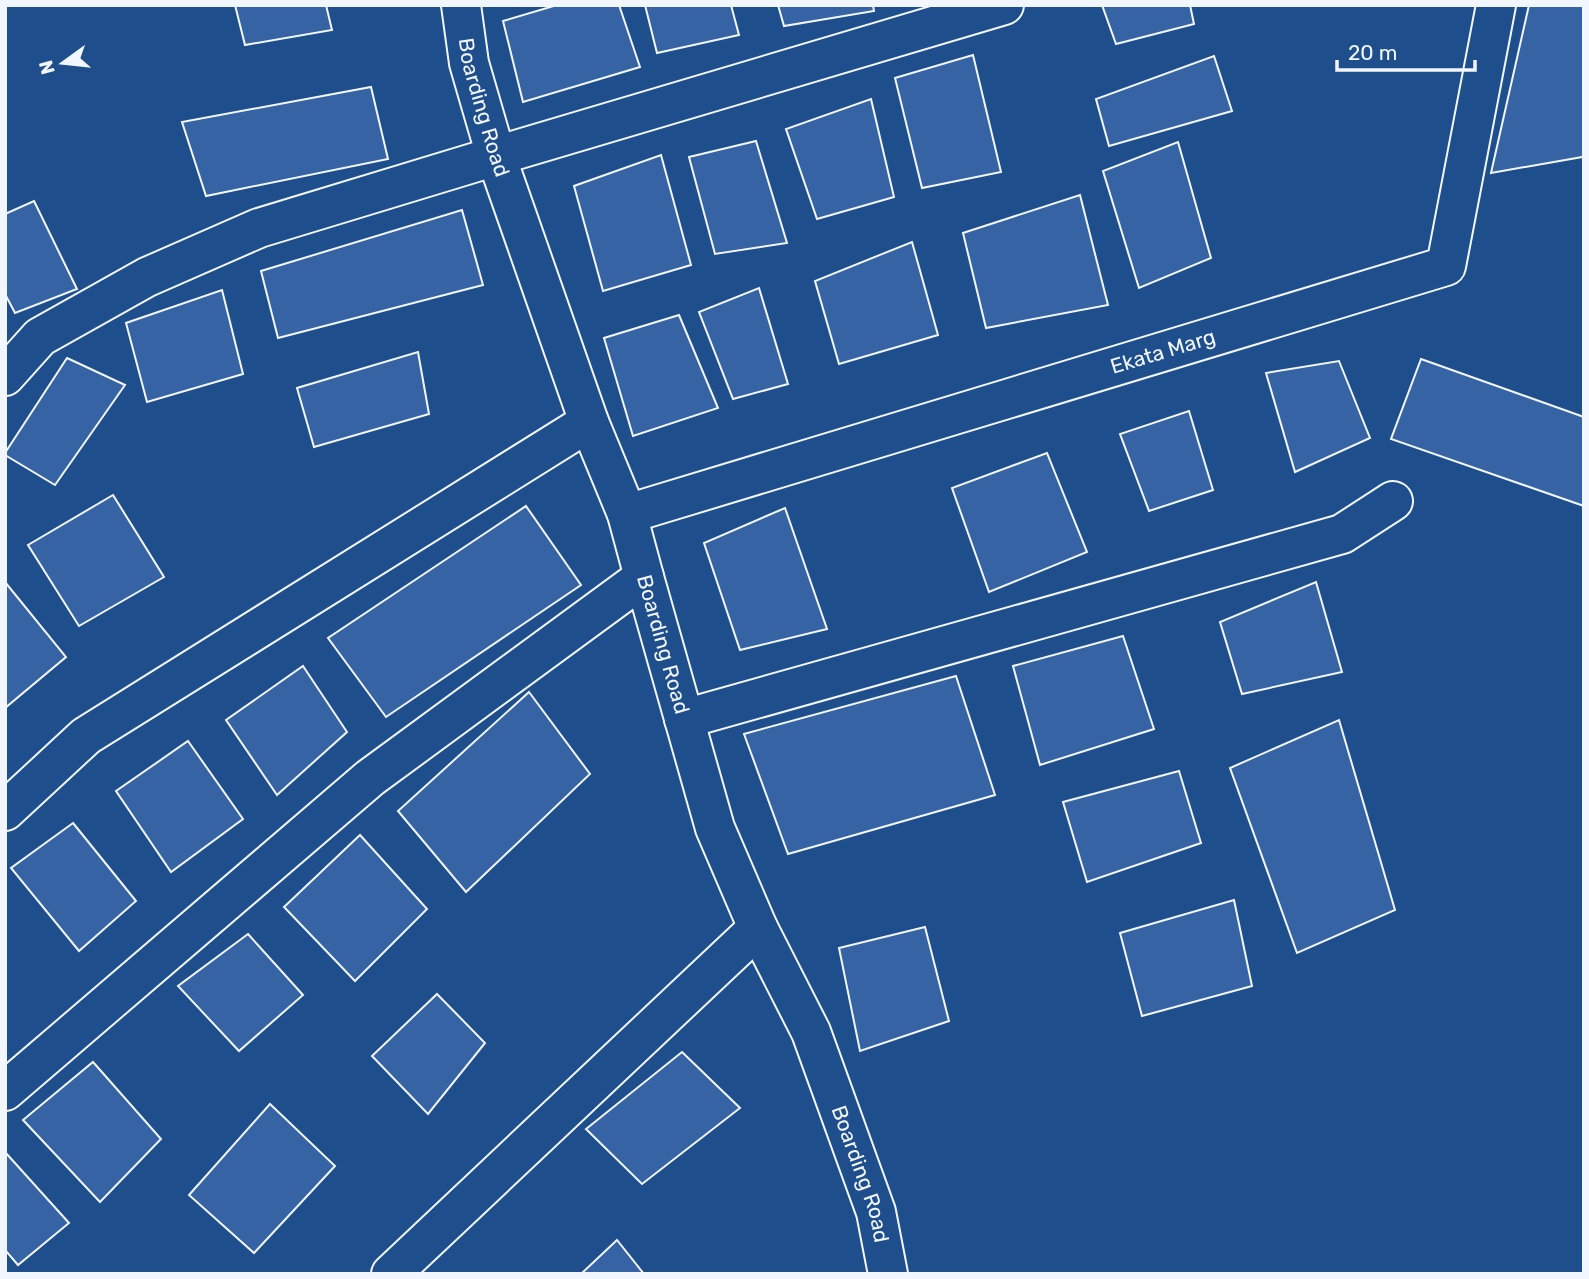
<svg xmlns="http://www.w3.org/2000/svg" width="1589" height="1279" font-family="Rubik,sans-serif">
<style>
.building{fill:#3563a3;stroke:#f2f6ff;stroke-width:2}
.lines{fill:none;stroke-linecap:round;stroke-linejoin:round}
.minor-casing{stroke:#f2f6ff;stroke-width:42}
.minor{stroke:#1f4e8c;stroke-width:38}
.labels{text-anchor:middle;stroke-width:5;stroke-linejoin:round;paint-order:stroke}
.street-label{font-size:21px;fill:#f2f6ff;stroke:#1f4e8c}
</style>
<rect width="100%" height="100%" fill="#1f4e8c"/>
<!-- building -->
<g class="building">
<polygon points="235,5 326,5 332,30 245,45"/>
<polygon points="557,5 619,5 640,67 523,102 503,21"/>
<polygon points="645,5 731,5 739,35 657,53"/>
<polygon points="778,5 873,5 874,11 784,26"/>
<polygon points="1102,5 1190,5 1194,24 1116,44"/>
<polygon points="1529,5 1584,5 1584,154 1582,157 1491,173"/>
<polygon points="973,55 1001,172 922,188 895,78"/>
<polygon points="1214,56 1232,111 1109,146 1096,99"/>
<polygon points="371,87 388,159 206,196 182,122"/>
<polygon points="871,99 894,197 817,219 786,129"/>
<polygon points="756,141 787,243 715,254 689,157"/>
<polygon points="1178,142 1211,258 1139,288 1103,171"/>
<polygon points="661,155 691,265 603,291 574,186"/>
<polygon points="1080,195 1108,305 986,328 963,233"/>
<polygon points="34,201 77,289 15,313 5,294 5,214"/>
<polygon points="462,210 483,285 278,338 261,271"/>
<polygon points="912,242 938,335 839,364 815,281"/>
<polygon points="759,288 788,384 733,399 699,312"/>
<polygon points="222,290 243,374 147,402 126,323"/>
<polygon points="679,315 718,408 633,436 604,338"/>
<polygon points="418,352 429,414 314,447 297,388"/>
<polygon points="67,358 125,385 55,485 5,455 5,453"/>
<polygon points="1421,359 1584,417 1584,506 1391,439"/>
<polygon points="1339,361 1370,438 1295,472 1266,373"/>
<polygon points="1189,411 1213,490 1149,511 1120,434"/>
<polygon points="1047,453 1087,552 989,592 952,488"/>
<polygon points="113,495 164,577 79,626 28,545"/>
<polygon points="526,506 581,585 386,717 328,638"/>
<polygon points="785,508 827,629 740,650 704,543"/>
<polygon points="5,582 66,657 5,708"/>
<polygon points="1316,582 1342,672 1242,694 1220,622"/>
<polygon points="1123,636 1154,729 1040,765 1013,666"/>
<polygon points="303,666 347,732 277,795 226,720"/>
<polygon points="956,676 995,795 788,854 744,734"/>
<polygon points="529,692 590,774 466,892 398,811"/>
<polygon points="1339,720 1395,910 1297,953 1230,768"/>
<polygon points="188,741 243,819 171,872 116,791"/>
<polygon points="1179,771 1201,843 1087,882 1063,802"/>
<polygon points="73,823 136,901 79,951 11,868"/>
<polygon points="360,835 427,909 355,981 284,907"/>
<polygon points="1234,900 1252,986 1142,1016 1120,933"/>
<polygon points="925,927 949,1021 860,1051 839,948"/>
<polygon points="248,934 303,995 239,1051 178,986"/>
<polygon points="437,994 485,1043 428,1114 372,1056"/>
<polygon points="682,1052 740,1108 642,1184 586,1129"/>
<polygon points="93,1062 161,1139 100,1202 23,1120"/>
<polygon points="270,1104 335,1166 254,1253 189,1195"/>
<polygon points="5,1152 69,1223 18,1265 5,1250"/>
<polygon points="617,1240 644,1274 581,1274"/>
</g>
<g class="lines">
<defs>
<g id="minor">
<path id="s1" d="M 461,5 L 469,63 L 496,156 L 589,422 L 627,514 L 644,577 L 715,828 L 758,928 L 811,1032 L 876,1212 L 888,1274"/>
<polyline points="5,376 40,337 147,277 259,228 496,156 1004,5"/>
<path id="s2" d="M 627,514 L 1446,266 L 1496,5"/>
<polyline points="684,719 1342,534 1393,501"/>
<polyline points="5,811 86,736 589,422"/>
<polyline points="5,1091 370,778 644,577"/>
<polyline points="391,1274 758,928"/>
</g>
</defs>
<!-- minor casing -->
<use href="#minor" class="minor-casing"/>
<!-- minor -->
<use href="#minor" class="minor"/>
</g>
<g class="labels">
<!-- street labels -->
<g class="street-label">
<text dy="7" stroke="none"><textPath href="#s1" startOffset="105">Boarding Road</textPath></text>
<text dy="7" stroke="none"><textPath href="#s2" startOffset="560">Ekata Marg</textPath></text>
<text dy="7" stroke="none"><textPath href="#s1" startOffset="672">Boarding Road</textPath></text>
<text dy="7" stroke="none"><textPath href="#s1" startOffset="1239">Boarding Road</textPath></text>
</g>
</g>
<!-- border -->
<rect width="1589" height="1279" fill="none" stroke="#f2f6ff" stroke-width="14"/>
<!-- north arrow -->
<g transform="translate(63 63) rotate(255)" stroke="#1f4e8c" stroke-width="5" paint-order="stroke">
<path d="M0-5L12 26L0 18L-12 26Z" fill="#f2f6ff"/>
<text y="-10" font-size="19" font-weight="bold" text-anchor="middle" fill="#f2f6ff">N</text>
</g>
<!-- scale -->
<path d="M1337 60v10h138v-10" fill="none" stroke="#f2f6ff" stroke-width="3.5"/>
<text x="1348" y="60" font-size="21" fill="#f2f6ff" stroke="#1f4e8c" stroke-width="5" paint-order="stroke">20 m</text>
</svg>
